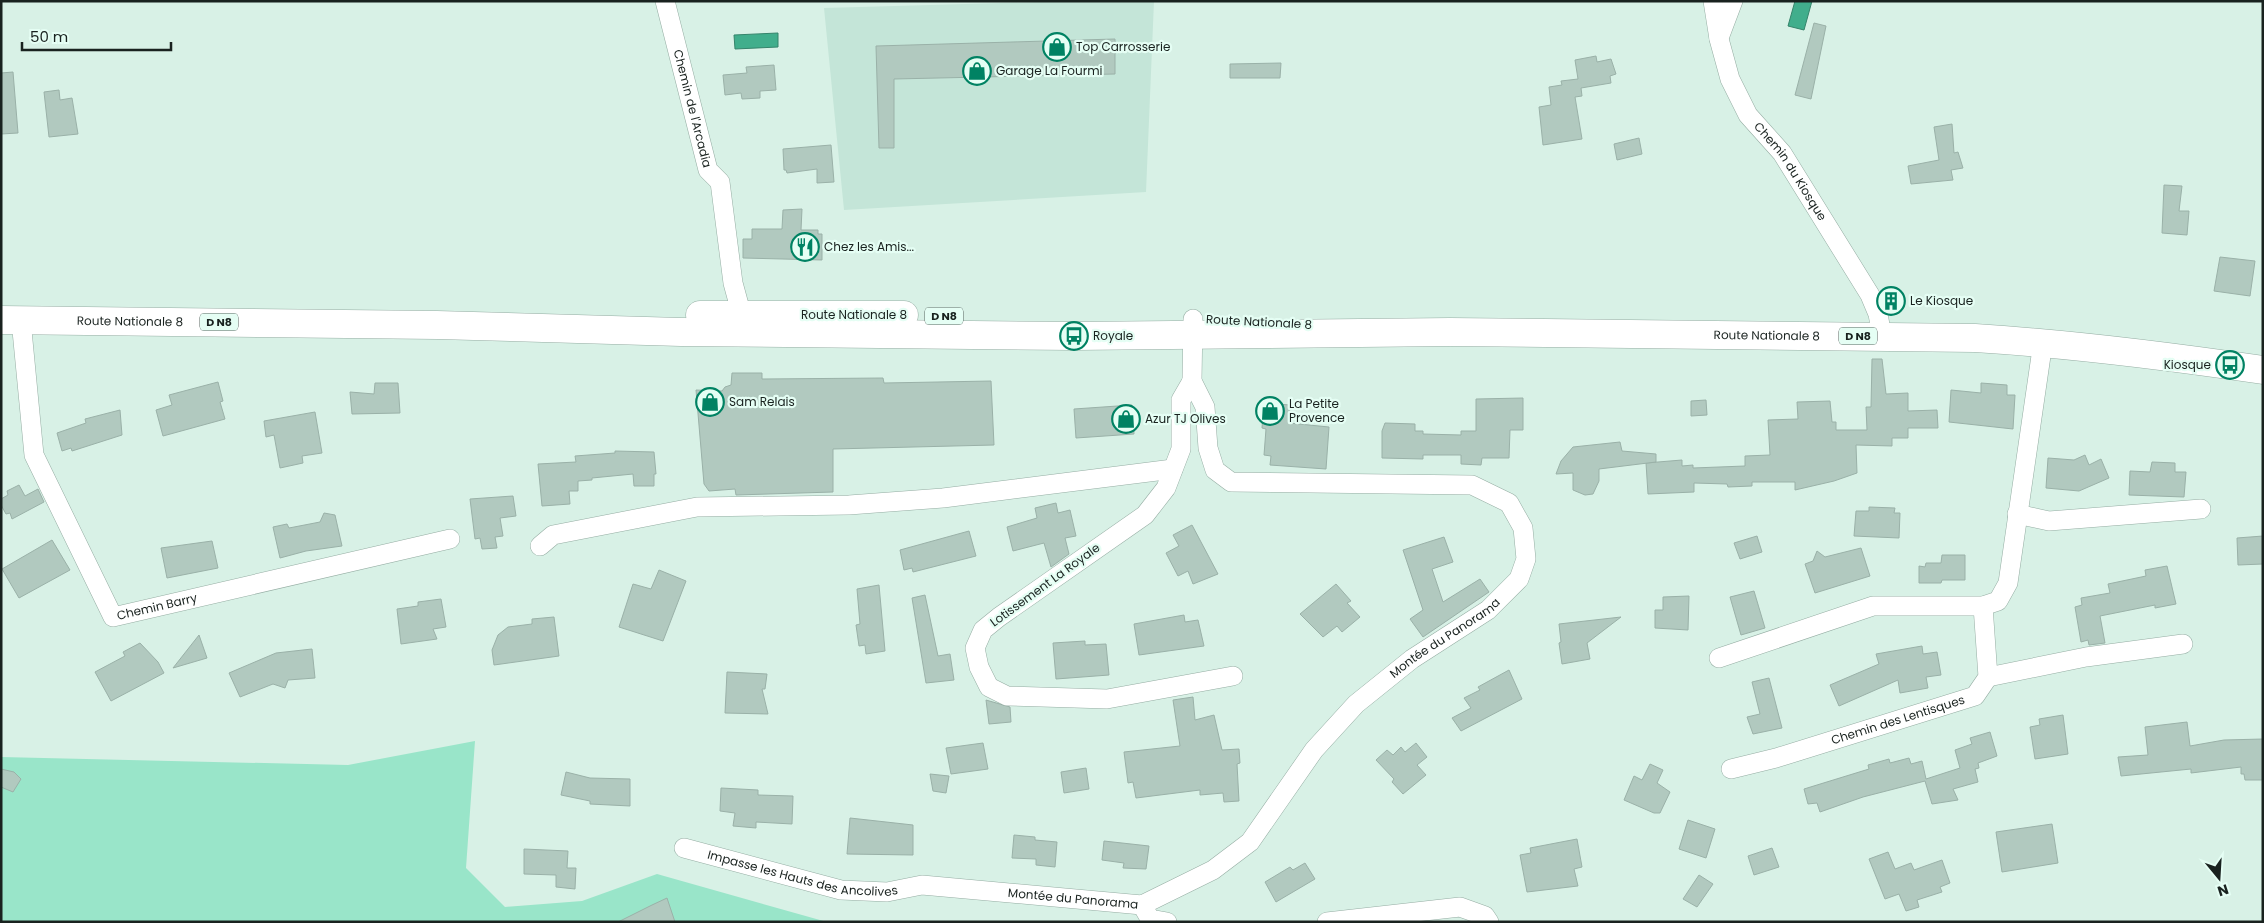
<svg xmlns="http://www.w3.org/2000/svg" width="2264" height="923" font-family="Poppins,sans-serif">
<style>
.built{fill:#c4e5d8}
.green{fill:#99e5c9}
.water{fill:#41ae8c;stroke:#35846b}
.building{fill:#b1c9bf;stroke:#9ab1a8}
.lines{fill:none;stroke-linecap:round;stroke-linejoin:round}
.street-casing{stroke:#95ada3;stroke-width:20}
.primary-casing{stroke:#95ada3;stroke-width:29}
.street{stroke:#fff;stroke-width:19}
.primary{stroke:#fff;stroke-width:28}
.labels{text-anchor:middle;stroke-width:4.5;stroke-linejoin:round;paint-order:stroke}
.shield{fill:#e5fef4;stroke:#56645f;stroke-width:1}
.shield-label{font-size:11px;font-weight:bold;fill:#19221f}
.poi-label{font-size:12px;fill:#19221f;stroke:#e5fef4;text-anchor:start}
.street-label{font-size:12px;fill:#19221f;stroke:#e5fef4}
</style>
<rect width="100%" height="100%" fill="#d8f1e6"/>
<!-- built -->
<polygon class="built" points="1075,1 1154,1 1146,192 844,210 824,8"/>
<!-- green -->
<polygon class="green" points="475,741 466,868 505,907 582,901 657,874 827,922 1,922 1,757 348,765"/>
<!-- water -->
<g class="water">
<polygon points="1795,1 1812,1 1804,30 1788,26"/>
<polygon points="778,33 778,47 735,49 734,35"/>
</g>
<!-- building -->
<g class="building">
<polygon points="1814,23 1826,26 1811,99 1795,95"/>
<polygon points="1115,39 1115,74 894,79 894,148 879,148 876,46"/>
<polygon points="1596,56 1597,62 1611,59 1616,74 1610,76 1611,83 1581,88 1582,96 1575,97 1582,139 1543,145 1539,107 1551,105 1549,87 1562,85 1561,81 1578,79 1575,60"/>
<polygon points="1281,63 1280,78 1230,78 1230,64"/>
<polygon points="774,65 776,90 760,91 760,98 742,99 741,93 725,95 723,75 747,73 746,67"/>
<polygon points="13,72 18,133 1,134 1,73"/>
<polygon points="59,90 60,100 72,98 78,134 49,137 44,92"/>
<polygon points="1952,124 1954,153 1958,152 1963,168 1951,170 1953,180 1911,184 1908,166 1939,160 1934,127"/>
<polygon points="1639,138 1642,154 1617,160 1614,144"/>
<polygon points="831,145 834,182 817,183 817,169 787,173 786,170 784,170 783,149"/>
<polygon points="2164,185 2182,186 2179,211 2189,211 2187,235 2162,233"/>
<polygon points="802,209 801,230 818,230 818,234 822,234 822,260 743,258 743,239 752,239 752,229 782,229 783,210"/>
<polygon points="2220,257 2255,261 2250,296 2214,291"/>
<polygon points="1872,359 1882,359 1886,394 1908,393 1908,411 1937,410 1938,428 1908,428 1908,438 1892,438 1892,446 1856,445 1857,473 1834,481 1795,490 1795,482 1752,482 1752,486 1728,487 1727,484 1694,483 1694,492 1648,494 1646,463 1682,460 1682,466 1693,465 1693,468 1745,466 1745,456 1770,455 1768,420 1798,419 1797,402 1830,401 1832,422 1836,422 1836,430 1867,430 1866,407 1871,407"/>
<polygon points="732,373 762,373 762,379 883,378 884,383 991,381 994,445 833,449 833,492 736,495 735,489 709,491 704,484 696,390 722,391 725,387 731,385"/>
<polygon points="218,382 223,401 220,402 225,419 163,436 156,410 172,405 169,395"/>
<polygon points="375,383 398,383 400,413 352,414 350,392 374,394"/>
<polygon points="1981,383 2007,385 2007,395 2015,395 2013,429 1949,422 1951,390 1981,393"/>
<polygon points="1523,398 1523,430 1510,430 1509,458 1482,458 1481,465 1461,464 1461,455 1423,455 1423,459 1382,458 1382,431 1385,423 1415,424 1415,431 1423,431 1423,434 1461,435 1461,431 1476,431 1476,399"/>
<polygon points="1706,400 1707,415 1691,416 1691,401"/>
<polygon points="1264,403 1290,405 1289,423 1329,427 1326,469 1270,465 1271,456 1264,455 1266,429 1262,428"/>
<polygon points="1132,405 1134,434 1076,438 1074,409"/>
<polygon points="120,410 122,435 72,451 71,448 62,451 57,433 86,423 85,419"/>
<polygon points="315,412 322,453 302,456 303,463 280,468 274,435 266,437 264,421"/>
<polygon points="1620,442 1622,451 1656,454 1656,462 1599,469 1599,481 1593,494 1585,495 1573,490 1573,473 1556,474 1561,461 1573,447"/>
<polygon points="615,451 654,452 656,474 654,474 654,486 634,486 633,474 592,478 592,480 578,481 578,491 569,491 570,504 542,506 538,464 576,462 575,456 615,453"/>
<polygon points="2085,455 2089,465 2101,459 2109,478 2079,491 2046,488 2048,458 2074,460"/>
<polygon points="2152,462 2175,463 2175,472 2186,472 2184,497 2129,495 2130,471 2150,472"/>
<polygon points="19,485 25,496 38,489 44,502 12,519 10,513 6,514 1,505 1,499 8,495 7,491"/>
<polygon points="513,496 516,516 500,518 503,536 495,537 497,548 482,549 480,538 475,539 470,499"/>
<polygon points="1056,503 1058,513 1070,510 1076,536 1065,538 1069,554 1051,567 1044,543 1013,551 1007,527 1037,518 1035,508"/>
<polygon points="1869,507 1895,508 1894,513 1900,513 1899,538 1854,536 1856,511 1869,511"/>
<polygon points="324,513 335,515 342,546 306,551 280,558 273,527 287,524 289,528 320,522"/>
<polygon points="1192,525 1218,574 1193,584 1188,571 1178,576 1166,553 1179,546 1173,535"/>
<polygon points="969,531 976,556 913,572 912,568 904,570 900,550"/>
<polygon points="1757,536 1762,552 1740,559 1734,543"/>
<polygon points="2263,536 2263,564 2238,565 2237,538"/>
<polygon points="1444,537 1453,562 1432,569 1443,602 1480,579 1489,592 1423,637 1410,619 1423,610 1403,550"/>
<polygon points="52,540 70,570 19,598 2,569"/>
<polygon points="212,541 218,568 167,578 161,548"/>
<polygon points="1861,548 1870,576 1815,593 1805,564 1813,561 1817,551 1825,557"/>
<polygon points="1942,555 1965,555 1965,580 1942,580 1941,583 1919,583 1919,566 1925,567 1926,563 1941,563"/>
<polygon points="2167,566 2176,604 2155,608 2155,605 2100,616 2105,643 2089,645 2088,640 2081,642 2075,607 2082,605 2081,598 2110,593 2108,584 2146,576 2145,570"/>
<polygon points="659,570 686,581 663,641 619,627 633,584 651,589"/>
<polygon points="1336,584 1351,601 1347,603 1360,617 1342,632 1337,626 1323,637 1300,614"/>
<polygon points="879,585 885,651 866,654 865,645 859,646 856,625 860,624 857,589"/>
<polygon points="1754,591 1765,628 1741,635 1730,597"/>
<polygon points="925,595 938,656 950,654 954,680 926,683 912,598"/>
<polygon points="1689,596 1688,630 1655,628 1655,610 1663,610 1663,597"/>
<polygon points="441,599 446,627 433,629 437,639 401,644 397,609 418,606 418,602"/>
<polygon points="1184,615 1185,622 1198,620 1204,646 1139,655 1134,624"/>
<polygon points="554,617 559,656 494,665 492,650 498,635 508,627 532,624 532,619"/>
<polygon points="1621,617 1587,643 1590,659 1562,664 1559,643 1561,642 1559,624"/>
<polygon points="199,635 207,658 173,668"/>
<polygon points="1085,641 1085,645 1106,644 1109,675 1056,679 1053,643"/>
<polygon points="140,643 158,662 164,673 111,701 95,672 125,656 123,652"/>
<polygon points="1922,646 1923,654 1937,652 1941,675 1926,677 1928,688 1900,693 1898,680 1839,706 1830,685 1879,664 1876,654"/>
<polygon points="312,649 315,678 288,680 285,688 273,684 240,697 229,673 276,653"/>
<polygon points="1509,670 1522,699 1461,731 1452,718 1471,708 1464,698 1480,690 1478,687"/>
<polygon points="727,672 767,674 765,689 762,689 768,714 725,713"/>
<polygon points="1769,678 1782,728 1753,734 1747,717 1760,714 1752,682"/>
<polygon points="1193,697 1195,720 1214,715 1222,750 1239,749 1240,763 1237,764 1239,801 1224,802 1223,793 1200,795 1200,790 1136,798 1133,782 1128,783 1124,752 1180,746 1173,700"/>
<polygon points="986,700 1010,707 1011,722 989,724"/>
<polygon points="2063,715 2068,754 2035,759 2030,727 2040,725 2039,719"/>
<polygon points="2187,722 2190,746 2224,740 2263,739 2263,780 2245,780 2244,774 2241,774 2241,767 2191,773 2191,769 2121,776 2118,757 2148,755 2145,727"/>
<polygon points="1990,732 1997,756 1978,763 1979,768 1975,769 1978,782 1953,789 1958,800 1932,804 1925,781 1863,797 1820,812 1817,803 1808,804 1804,789 1869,769 1868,765 1889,759 1890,763 1909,758 1911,764 1922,761 1926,779 1960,768 1955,750 1972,744 1970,738"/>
<polygon points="983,743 988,769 951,774 946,748"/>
<polygon points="1416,743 1427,757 1417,765 1426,775 1403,794 1392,782 1394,779 1376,760 1387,750 1393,755 1401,747 1405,752"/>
<polygon points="1650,764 1663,770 1657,783 1670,792 1660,813 1654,813 1624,800 1634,776 1642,780"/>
<polygon points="1086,768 1089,789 1064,793 1061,772"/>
<polygon points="1,769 14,772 21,779 13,792 1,787"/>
<polygon points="566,772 590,778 630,779 630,806 590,804 590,801 561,795"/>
<polygon points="930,774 949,776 946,793 933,791"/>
<polygon points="721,788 758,790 758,795 793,796 792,824 756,822 756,828 733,826 735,813 720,811"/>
<polygon points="850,818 913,825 913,855 847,854"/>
<polygon points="1688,820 1715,829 1706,858 1679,849"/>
<polygon points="2052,824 2058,863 2002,872 1996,832"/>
<polygon points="1014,835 1035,837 1035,840 1057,842 1055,867 1036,865 1036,859 1012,858"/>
<polygon points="1577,839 1582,867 1574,869 1578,886 1527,892 1520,855 1531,853 1530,848"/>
<polygon points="1104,841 1149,846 1146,869 1123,868 1124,863 1102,860"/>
<polygon points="1772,848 1779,867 1754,875 1748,856"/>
<polygon points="524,849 568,851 567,868 576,868 575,889 556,887 556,875 524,874"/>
<polygon points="1888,852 1895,869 1911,863 1914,870 1942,860 1950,883 1940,887 1942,892 1917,900 1919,907 1906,911 1899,894 1885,899 1869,859"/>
<polygon points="1305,863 1315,879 1276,902 1265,882 1290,867 1293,870"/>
<polygon points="1699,875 1713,884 1697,907 1683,899"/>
<polygon points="667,898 675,922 618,922 652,905"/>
</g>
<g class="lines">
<defs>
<g id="street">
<path id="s1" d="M 665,1 L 708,170 L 720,182 L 733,283 L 739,305 L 739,326"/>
<path id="s2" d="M 1713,1 L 1719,39 L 1730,79 L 1748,115 L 1782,153 L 1870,295 L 1878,314 L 1882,336"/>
<polyline points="1719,38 1733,1"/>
<path id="s3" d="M 21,320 L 34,455 L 113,617 L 450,539"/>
<polyline points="1192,381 1181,400 1181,449 1166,488 1145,515 999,617 983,630 975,648 979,667 989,687 1007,696 1107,699 1233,676"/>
<polyline points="2017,514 2049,521 2201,509"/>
<polyline points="540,546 553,535 697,507 849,505 943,498 1173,469"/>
<polyline points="1719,658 1873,606 1983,606 1998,601 2008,583 2043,342"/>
<polyline points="1988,677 2086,657 2183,644"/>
<path id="s4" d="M 1731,769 L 1776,758 L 1975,696 L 1988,677 L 1983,606"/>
<path id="s5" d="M 684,848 L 841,890 L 887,892 L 922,885 L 1142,905 L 1213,870 L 1250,842 L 1314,750 L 1356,704 L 1412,659 L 1488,610 L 1519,579 L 1526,559 L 1523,528 L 1509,503 L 1472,485 L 1231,482 L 1215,470 L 1208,448 L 1205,407 L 1192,381 L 1193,319"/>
<polyline points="1142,905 1150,919 1167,922"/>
<polyline points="1327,922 1460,907 1485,916 1489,922"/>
</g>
<g id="primary">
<polyline points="700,315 904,315"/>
<path id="s6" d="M 1,320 L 437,325 L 681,332 L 1074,336 L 1450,332 L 1975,338 C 2072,344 2167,356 2263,370"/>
</g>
</defs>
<!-- street casing -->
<use href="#street" class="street-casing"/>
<!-- primary casing -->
<use href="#primary" class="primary-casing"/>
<!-- street -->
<use href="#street" class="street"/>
<!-- primary -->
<use href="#primary" class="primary"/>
</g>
<!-- icons -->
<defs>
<symbol id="shop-ring" viewBox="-11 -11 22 22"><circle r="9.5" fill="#e5fef4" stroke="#008263" stroke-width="1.5"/><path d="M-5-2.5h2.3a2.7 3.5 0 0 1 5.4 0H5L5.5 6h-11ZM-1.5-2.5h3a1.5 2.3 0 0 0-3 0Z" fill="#008263"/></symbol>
<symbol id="restaurant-ring" viewBox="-11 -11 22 22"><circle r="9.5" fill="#e5fef4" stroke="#008263" stroke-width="1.5"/><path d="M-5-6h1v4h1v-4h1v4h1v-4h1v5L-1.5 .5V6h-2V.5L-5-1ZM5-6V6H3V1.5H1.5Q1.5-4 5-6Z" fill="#008263"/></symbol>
<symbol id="building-ring" viewBox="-11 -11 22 22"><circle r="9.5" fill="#e5fef4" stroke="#008263" stroke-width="1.5"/><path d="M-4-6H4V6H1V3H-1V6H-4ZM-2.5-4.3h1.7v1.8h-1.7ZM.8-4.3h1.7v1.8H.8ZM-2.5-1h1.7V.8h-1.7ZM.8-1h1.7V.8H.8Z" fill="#008263"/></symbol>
<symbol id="bus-ring" viewBox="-11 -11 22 22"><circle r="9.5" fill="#e5fef4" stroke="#008263" stroke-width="1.5"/><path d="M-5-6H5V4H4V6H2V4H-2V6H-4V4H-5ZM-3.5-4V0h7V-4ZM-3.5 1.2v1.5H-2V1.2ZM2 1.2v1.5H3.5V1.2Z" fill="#008263"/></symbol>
</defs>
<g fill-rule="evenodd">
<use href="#shop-ring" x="1041" y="31" width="32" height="32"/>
<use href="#shop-ring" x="961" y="55" width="32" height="32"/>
<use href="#restaurant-ring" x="789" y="231" width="32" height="32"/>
<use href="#building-ring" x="1875" y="285" width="32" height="32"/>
<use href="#bus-ring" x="1058" y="320" width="32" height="32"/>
<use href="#bus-ring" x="2214" y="349" width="32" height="32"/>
<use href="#shop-ring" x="694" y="386" width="32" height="32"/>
<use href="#shop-ring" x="1254" y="395" width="32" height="32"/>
<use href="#shop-ring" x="1110" y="403" width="32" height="32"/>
</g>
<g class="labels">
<!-- shield labels -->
<g class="shield">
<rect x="925" y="307.5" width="38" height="17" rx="4"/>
<rect x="200" y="313.5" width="38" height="17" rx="4"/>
<rect x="1839" y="327.5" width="38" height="17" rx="4"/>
</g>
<g class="shield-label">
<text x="944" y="320">D N8</text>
<text x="219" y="326">D N8</text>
<text x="1858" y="340">D N8</text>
</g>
<!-- poi labels -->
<g class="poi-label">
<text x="1076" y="51">Top Carrosserie</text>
<text x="996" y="75">Garage La Fourmi</text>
<text x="824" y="251">Chez les Amis...</text>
<text x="1910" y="305">Le Kiosque</text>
<text x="1093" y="340">Royale</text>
<text x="2211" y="369" text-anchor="end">Kiosque</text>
<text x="729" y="406">Sam Relais</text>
<text x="1289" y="408">La Petite<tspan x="1289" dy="14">Provence</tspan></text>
<text x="1145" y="423">Azur TJ Olives</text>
</g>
<!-- street labels -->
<g class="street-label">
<text dy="4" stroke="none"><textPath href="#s1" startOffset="111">Chemin de l'Arcadia</textPath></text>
<text dy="4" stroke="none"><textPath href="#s2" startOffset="191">Chemin du Kiosque</textPath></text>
<text x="854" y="319">Route Nationale 8</text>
<text dy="4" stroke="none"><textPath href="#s6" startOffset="129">Route Nationale 8</textPath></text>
<text transform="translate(1259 322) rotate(3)" y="4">Route Nationale 8</text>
<text dy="4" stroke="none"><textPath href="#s6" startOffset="1766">Route Nationale 8</textPath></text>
<text transform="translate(1045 585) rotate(-36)" y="4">Lotissement La Royale</text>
<text dy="4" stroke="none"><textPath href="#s3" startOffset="361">Chemin Barry</textPath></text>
<text dy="4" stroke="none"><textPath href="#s5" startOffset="876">Montée du Panorama</textPath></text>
<text dy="4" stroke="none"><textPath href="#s4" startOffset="174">Chemin des Lentisques</textPath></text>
<text dy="4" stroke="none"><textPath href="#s5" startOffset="122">Impasse les Hauts des Ancolives</textPath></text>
<text dy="4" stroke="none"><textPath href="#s5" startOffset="396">Montée du Panorama</textPath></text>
</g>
</g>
<!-- border -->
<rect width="2264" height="923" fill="none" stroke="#19221f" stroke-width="5"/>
<!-- north arrow -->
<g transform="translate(2219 878) rotate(162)" stroke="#e5fef4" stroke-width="4" paint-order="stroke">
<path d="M0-4L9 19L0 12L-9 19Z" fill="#19221f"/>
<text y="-8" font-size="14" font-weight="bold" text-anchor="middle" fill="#19221f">N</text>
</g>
<!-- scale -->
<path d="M22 42v8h149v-8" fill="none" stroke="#19221f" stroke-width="2.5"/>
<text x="30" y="42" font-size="15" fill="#19221f" stroke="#e5fef4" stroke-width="4" paint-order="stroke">50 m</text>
</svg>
